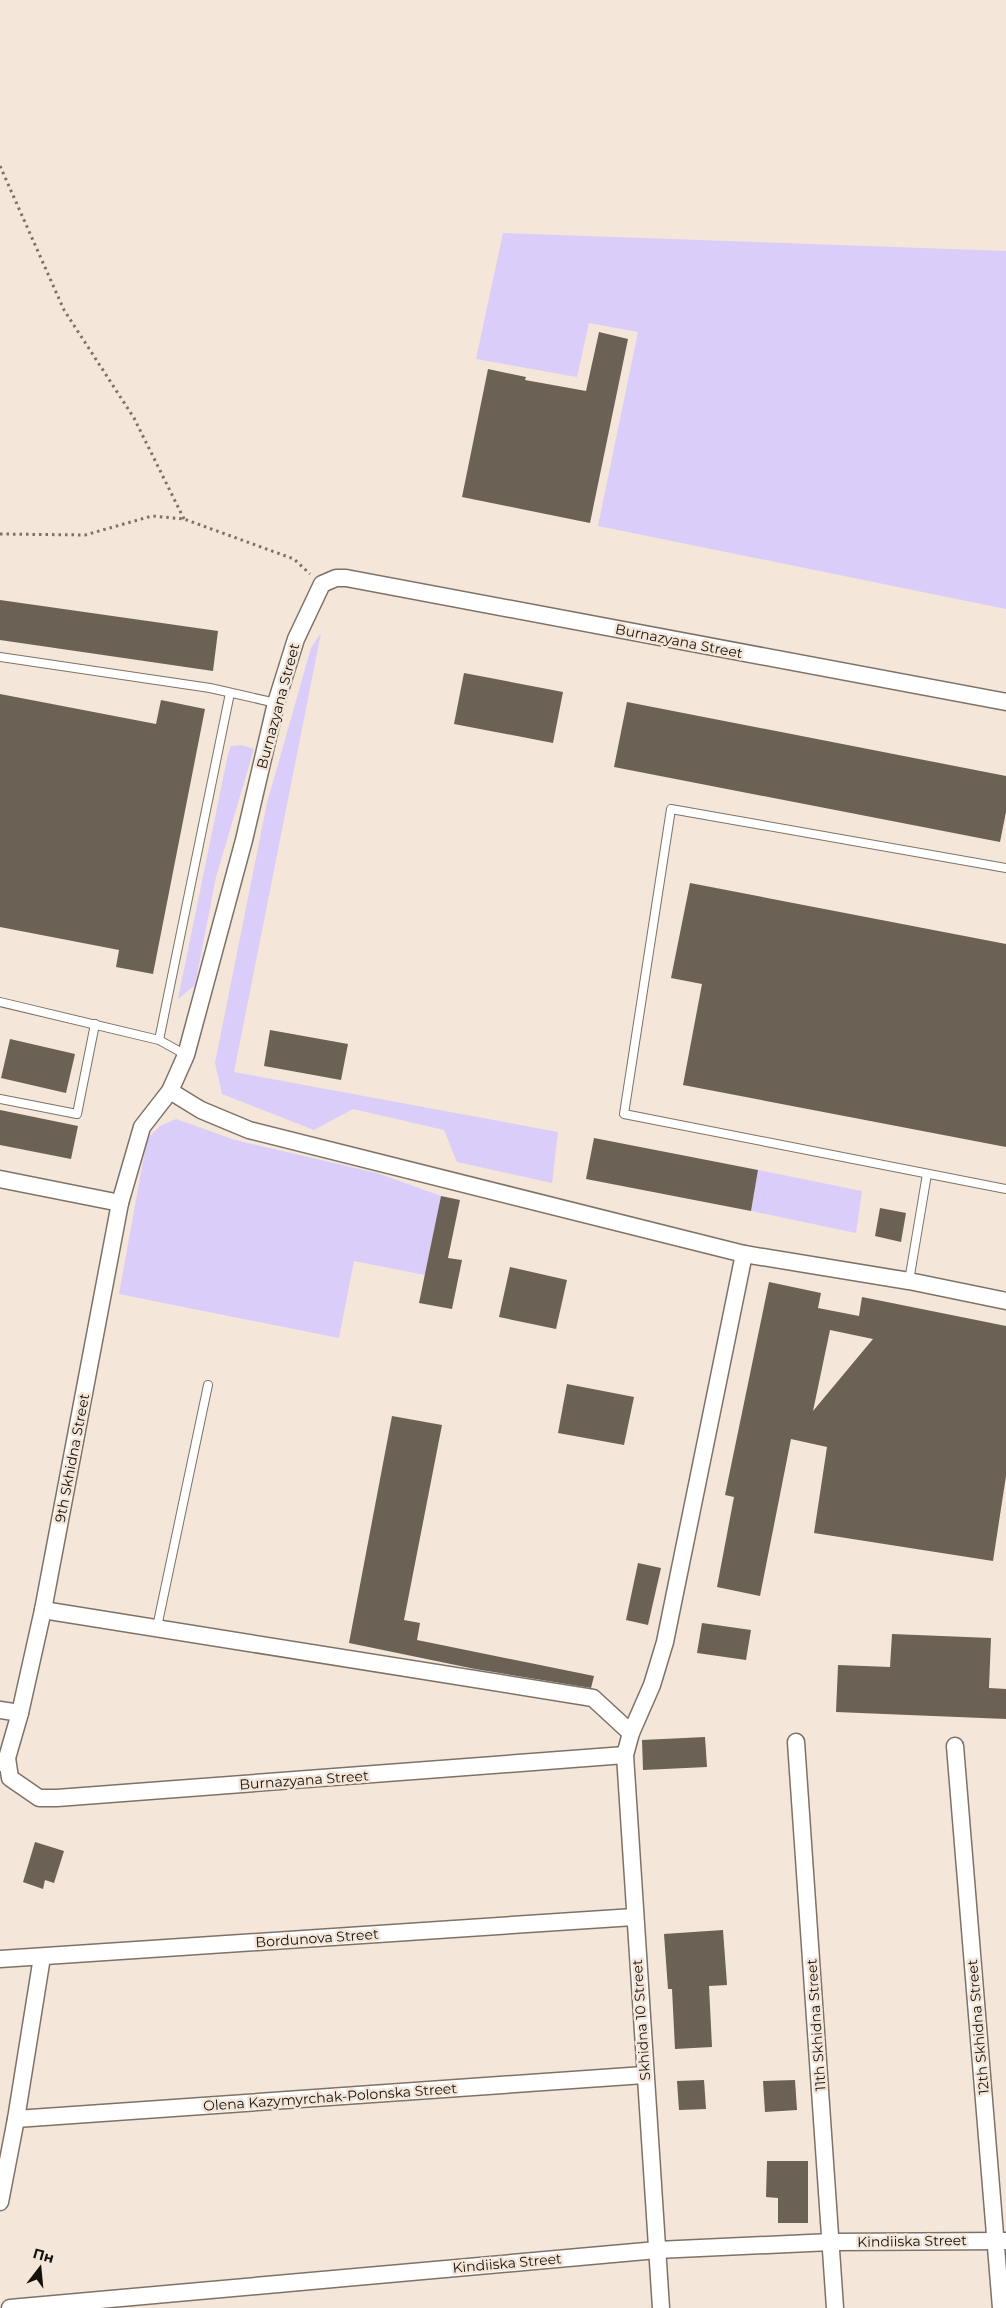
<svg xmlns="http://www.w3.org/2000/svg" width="1006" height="2308" font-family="Montserrat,sans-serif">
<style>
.green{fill:#dacdfa}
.building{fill:#6c6155;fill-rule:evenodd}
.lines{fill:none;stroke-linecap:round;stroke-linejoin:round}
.service-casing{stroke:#7e7266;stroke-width:10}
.minor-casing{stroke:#7e7266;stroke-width:19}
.path{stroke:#7a7168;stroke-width:3;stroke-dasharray:2.5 4;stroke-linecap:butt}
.service{stroke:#fff;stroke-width:8}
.minor{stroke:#fff;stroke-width:16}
.labels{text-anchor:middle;stroke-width:5;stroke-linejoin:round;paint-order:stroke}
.street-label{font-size:14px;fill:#15110c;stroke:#f4e6d9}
</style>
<rect width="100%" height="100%" fill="#f4e6d9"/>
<!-- green -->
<g class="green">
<polygon points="503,233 1006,251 1006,609 598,526 638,332 589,323 577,377 476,359"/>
<polygon points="321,633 234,1072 558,1132 552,1183 457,1162 444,1130 353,1109 314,1130 222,1094 215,1063 267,803 311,648"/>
<polygon points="242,745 254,749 216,877 195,985 178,999 228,754 231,746"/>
<polygon points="176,1119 235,1140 377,1173 441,1196 425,1275 354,1261 339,1338 119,1294 147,1139 160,1126"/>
<polygon points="758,1170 862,1191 856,1233 751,1211"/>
</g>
<!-- building -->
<g class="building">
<polygon points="599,332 628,339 590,523 462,497 488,369 526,377 525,380 586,391"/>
<polygon points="0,600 218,631 213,671 0,640"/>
<polygon points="464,673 563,692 553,743 454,724"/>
<polygon points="0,694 156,724 161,700 205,709 153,974 116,967 119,950 0,927"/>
<polygon points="627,702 1006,776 1006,812 1000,842 614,767"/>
<polygon points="690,883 1006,944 1006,1147 683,1085 702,984 671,978"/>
<polygon points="270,1030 348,1044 341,1080 264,1066"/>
<polygon points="10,1039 75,1054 66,1093 1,1078"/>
<polygon points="0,1110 78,1126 71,1159 0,1145"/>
<polygon points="594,1138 758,1170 751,1211 586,1179"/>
<polygon points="441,1196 460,1200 448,1258 462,1260 452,1309 419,1303"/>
<polygon points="880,1208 906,1213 901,1242 875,1236"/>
<polygon points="510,1267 567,1280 556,1329 499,1317"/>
<path d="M 769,1282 L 821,1293 L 818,1308 L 859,1316 L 862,1297 L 1006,1326 L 1006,1476 L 993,1561 L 814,1533 L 827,1447 L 791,1439 L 760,1596 L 717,1587 L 734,1497 L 725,1495 ZM 830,1330 L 873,1339 L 813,1411 Z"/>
<polygon points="567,1384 634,1397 624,1445 558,1433"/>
<polygon points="392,1416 442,1425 404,1620 420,1623 417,1640 594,1676 591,1688 475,1669 349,1643"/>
<polygon points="638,1563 661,1568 648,1625 626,1620"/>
<polygon points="702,1623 751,1630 746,1660 697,1653"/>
<polygon points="892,1634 991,1638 989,1688 1006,1689 1006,1719 836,1712 838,1665 890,1667"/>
<polygon points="705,1737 707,1767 643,1770 642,1740"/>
<polygon points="35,1842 64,1851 54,1883 45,1880 43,1889 23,1882"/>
<polygon points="723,1930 727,1985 709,1986 712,2047 675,2049 672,1989 668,1989 664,1934"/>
<polygon points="704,2080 706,2109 679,2110 677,2081"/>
<polygon points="795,2080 797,2110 765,2112 763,2081"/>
<polygon points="767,2161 808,2161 808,2223 778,2223 778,2198 766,2197"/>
</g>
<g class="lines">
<defs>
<g id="service">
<polyline points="0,657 210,688 276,703"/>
<polyline points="1006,868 671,809 624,1114 1006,1189"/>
<polyline points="0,1002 159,1040"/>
<polyline points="186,1055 159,1040 230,693"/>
<polyline points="0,1099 77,1114 95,1024"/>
<polyline points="909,1281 927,1174"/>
<polyline points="157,1627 208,1385"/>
</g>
<g id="minor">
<polyline points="170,1091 201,1110 249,1130 744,1254 909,1281 1006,1301"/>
<polyline points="0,1179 120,1203 142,1127 170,1091 186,1055 244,840 276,703 296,639 322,584 336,578 346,578 1006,702"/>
<polyline points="43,1610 593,1698 631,1733"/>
<polyline points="0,1710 20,1713"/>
<polyline points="796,1742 835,2308"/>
<polyline points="955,1746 1001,2308"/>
<polyline points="7,1758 10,1778 39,1798 57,1798 625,1755"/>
<polyline points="0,1763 7,1758 20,1713 43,1610 120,1203"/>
<polyline points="0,1959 634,1917"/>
<polyline points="16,2119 644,2075"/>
<polyline points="0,2202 16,2119 42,1957"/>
<polyline points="10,2308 657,2250 831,2242 1006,2241"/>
<polyline points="661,2308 625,1755 631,1733 652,1685 665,1642 744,1254"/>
</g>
</defs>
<!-- service casing -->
<use href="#service" class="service-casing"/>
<!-- minor casing -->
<use href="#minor" class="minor-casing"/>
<!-- path -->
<g class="path">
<polyline points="0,166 64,310 134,418 184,519"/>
<polyline points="0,534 85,535 152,516 184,519 294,559 310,574"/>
</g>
<!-- service -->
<use href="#service" class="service"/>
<!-- minor -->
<use href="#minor" class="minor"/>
</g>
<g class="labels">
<!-- street labels -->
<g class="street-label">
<text transform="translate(679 641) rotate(11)" y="5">Burnazyana Street</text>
<text transform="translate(278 706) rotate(-75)" y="5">Burnazyana Street</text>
<text transform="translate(72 1458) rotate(-79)" y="5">9th Skhidna Street</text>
<text transform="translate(304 1780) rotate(-4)" y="5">Burnazyana Street</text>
<text transform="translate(317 1938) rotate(-4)" y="5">Bordunova Street</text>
<text transform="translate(641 2020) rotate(-94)" y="5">Skhidna 10 Street</text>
<text transform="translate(816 2025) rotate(-94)" y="5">11th Skhidna Street</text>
<text transform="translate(978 2027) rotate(-95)" y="5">12th Skhidna Street</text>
<text transform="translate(330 2097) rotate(-4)" y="5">Olena Kazymyrchak-Polonska Street</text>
<text transform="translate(912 2241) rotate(-1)" y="5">Kindiiska Street</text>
<text transform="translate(507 2263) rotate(-5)" y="5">Kindiiska Street</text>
</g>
</g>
<!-- north arrow -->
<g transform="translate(40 2268) rotate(16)" stroke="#f4e6d9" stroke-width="4" paint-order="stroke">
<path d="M0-4L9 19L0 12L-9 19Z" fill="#15110c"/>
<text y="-8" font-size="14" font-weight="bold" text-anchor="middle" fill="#15110c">Пн</text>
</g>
</svg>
